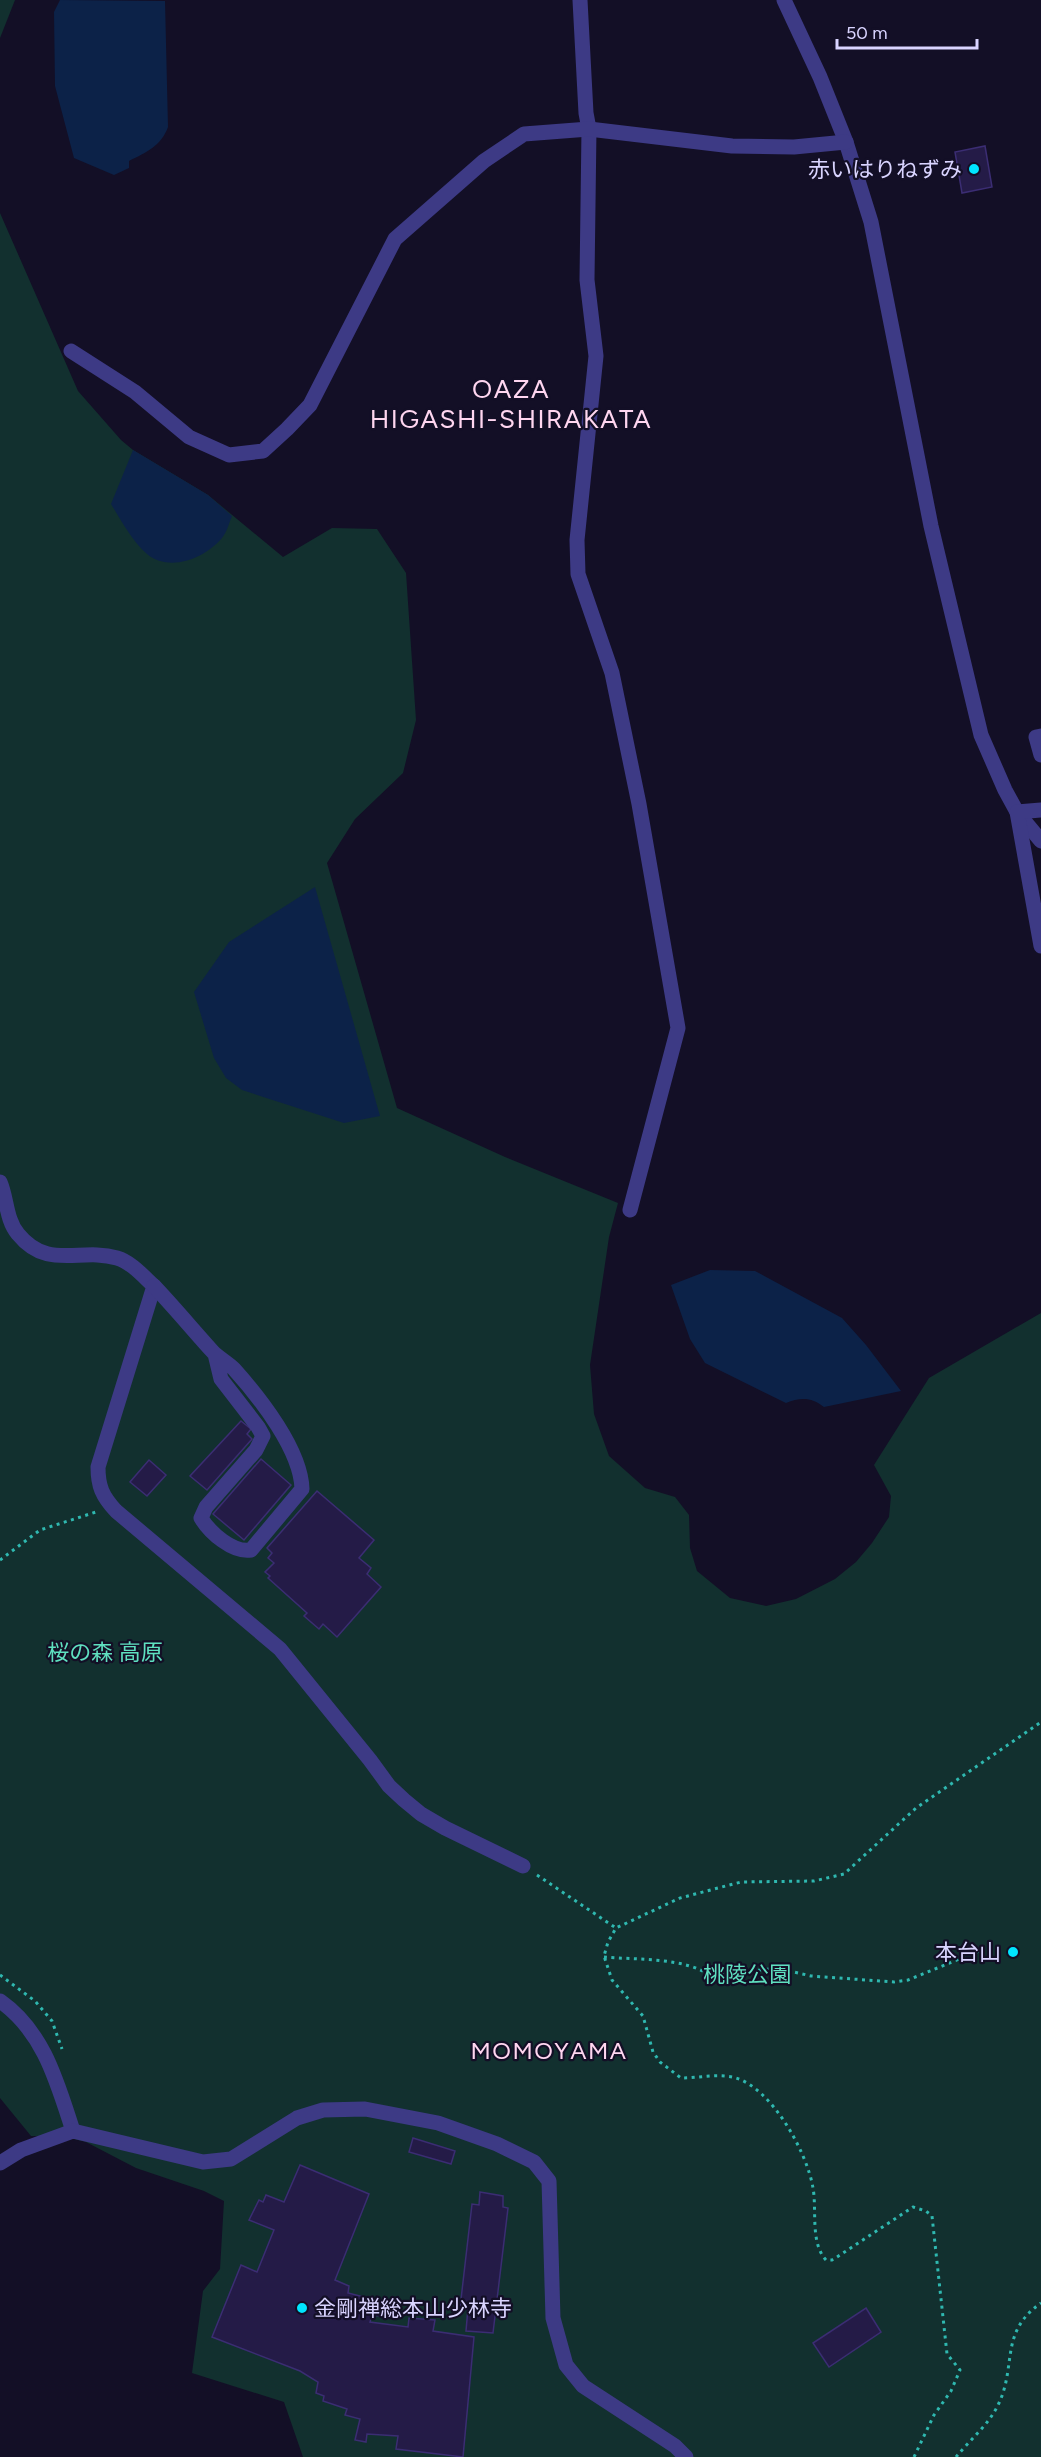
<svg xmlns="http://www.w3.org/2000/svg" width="1041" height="2457" font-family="Figtree,'Noto Sans JP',sans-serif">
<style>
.green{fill:#12302f}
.water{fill:#0c2248}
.building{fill:#241b47;stroke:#3b2d73;stroke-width:1.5}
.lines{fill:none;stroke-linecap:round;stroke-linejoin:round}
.path{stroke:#2fb8b0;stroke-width:3;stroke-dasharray:3 4.5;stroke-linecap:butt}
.minor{stroke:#3d3a85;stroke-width:15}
.poi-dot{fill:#00e5ff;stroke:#130f26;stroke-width:2}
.labels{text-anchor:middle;stroke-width:4.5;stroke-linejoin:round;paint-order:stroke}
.poi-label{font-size:22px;fill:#d9d4ff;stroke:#130f26;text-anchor:end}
.park-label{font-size:22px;fill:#5fe0c0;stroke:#130f26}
.neighbourhood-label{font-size:24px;letter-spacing:1.5px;fill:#ffd6f0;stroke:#130f26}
.quarter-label{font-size:26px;letter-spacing:1.5px;fill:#ffd6f0;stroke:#130f26}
</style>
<rect width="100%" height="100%" fill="#130f26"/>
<!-- green -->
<g class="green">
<polygon points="0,0 15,0 0,38"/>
<polygon points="0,213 78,391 121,440 133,450 208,495 283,557 332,528 377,529 406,573 416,720 403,773 355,819 327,863 397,1108 505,1157 618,1203 609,1237 590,1365 594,1414 609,1456 645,1488 675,1497 689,1515 690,1548 697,1571 730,1598 766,1606 796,1599 835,1579 856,1562 872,1543 889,1517 891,1496 874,1465 929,1378 1041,1313 1041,2457 303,2457 284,2402 192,2373 203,2291 220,2269 224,2201 204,2191 136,2168 86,2142 61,2136 31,2136 0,2098"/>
</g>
<!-- water -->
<g class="water">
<path d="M 60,0 L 165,1 L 168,127 C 161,146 147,152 129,161 L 129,168 L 114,175 L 74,158 L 55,86 L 54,12 Z"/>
<path d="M 133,450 L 208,495 L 232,516 C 229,523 227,532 222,538 C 205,558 170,573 147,554 C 132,541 121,520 111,504 Z"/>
<polygon points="315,887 380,1116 344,1123 242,1090 226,1078 214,1058 194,992 229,942"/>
<path d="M 710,1270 L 755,1271 L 842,1318 L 866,1345 L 901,1391 L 824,1407 C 812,1397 800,1397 786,1403 L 705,1363 L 690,1339 L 671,1285 Z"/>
</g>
<!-- building -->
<g class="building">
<polygon points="985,146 992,187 962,193 955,152"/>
<polygon points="241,1421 251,1429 247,1434 252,1439 207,1490 190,1476"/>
<polygon points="261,1459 291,1485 244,1540 213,1514"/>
<polygon points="149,1460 166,1475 147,1496 130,1482"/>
<polygon points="317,1491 374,1540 359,1558 371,1568 367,1574 381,1587 337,1637 323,1624 319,1629 304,1616 307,1613 268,1578 270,1576 265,1572 274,1563 268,1558 272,1553 267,1548"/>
<polygon points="413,2138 455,2151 451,2164 409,2152"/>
<polygon points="300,2165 369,2194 335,2280 349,2286 348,2293 380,2301 379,2316 372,2315 370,2322 408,2327 409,2318 435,2320 433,2331 474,2337 463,2457 396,2449 398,2436 367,2434 366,2442 355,2440 360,2419 345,2415 347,2409 323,2401 324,2396 316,2393 318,2382 300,2371 212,2337 241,2265 257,2272 274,2230 249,2220 259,2200 263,2202 266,2195 284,2202"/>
<polygon points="480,2192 503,2196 503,2207 508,2208 493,2333 466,2331 468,2308 460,2308 472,2204 479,2205"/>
<polygon points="866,2308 881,2332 829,2367 813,2343"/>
</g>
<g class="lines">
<!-- path -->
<g class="path">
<polyline points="0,1560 40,1530 96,1512"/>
<polyline points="537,1875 616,1928"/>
<path d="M 604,1957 C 636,1960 685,1957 711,1976 L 777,1968 L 811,1976 L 894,1982 L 908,1980 L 979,1951"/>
<polyline points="0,1975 35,2001 52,2021 62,2049"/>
<path d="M 914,2457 L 934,2415 L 951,2391 L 960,2370 L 947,2354 L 932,2216 L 926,2211 L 913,2207 L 837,2257 L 832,2260 L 826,2260 C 810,2243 817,2210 813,2188 C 807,2152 772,2089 736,2078 C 719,2073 699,2078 681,2078 L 660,2062 L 653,2052 L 643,2016 L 612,1980 L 604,1956 L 608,1942 L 616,1928 L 680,1898 L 741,1882 L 814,1881 L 844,1874 L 916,1808 L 1041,1722"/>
<path d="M 956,2457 C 969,2441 988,2425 997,2407 C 1018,2367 998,2333 1041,2303"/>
</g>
<!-- minor -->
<g class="minor">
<polyline points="580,0 586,113 589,129 587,280 596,356 577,540 578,574 612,673 639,804 678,1028 630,1210"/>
<polyline points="784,0 820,77 846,142 871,222 931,526 981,735 1005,790 1017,812 1041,841"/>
<polyline points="71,351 135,392 189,437 229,455 263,451 287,429 310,405 395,239 484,161 524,134 589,129 732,146 794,147 846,142"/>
<polyline points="1041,736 1036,737 1041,755"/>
<polyline points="1041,810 1017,812 1041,946"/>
<path d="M 0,1182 C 7,1198 6,1220 18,1234 C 48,1271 80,1247 117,1258 C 131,1262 143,1276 154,1286 L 98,1467 C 98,1486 102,1496 116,1511 L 280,1649 L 370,1760 L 389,1786 L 404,1800 L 421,1814 L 445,1828 L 523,1866"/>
<path d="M 154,1286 C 174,1307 193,1330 213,1352 C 219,1358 228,1363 234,1369 C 260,1398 301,1450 302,1489 L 251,1550 C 233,1553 210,1533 201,1518 L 206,1507 L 256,1450 L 263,1436 L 258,1427 L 221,1379 L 215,1354"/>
<path d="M 0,2001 C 44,2032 57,2082 73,2131"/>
<polyline points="0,2163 21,2150 73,2131 203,2162 231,2159 297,2118 323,2110 365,2109 438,2123 497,2144 534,2162 549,2181 553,2318 566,2365 583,2386 675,2446 686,2457"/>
</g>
</g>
<!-- markers -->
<g class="poi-dot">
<circle cx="974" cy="169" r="6"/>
<circle cx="1013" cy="1952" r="6"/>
<circle cx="302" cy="2308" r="6"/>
</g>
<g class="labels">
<!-- poi labels -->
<g class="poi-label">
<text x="962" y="177">赤いはりねずみ</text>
<text x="1001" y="1960">本台山</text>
<text x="314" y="2316" text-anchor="start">金剛禅総本山少林寺</text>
</g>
<!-- park labels -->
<g class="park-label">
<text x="105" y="1660">桜の森 高原</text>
<text x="747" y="1982">桃陵公園</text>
</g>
<!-- neighbourhood labels -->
<g class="neighbourhood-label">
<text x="549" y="2059">MOMOYAMA</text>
</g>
<!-- quarter labels -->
<g class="quarter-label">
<text x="511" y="398">OAZA<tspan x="511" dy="30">HIGASHI-SHIRAKATA</tspan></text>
</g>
</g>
<!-- scale -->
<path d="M837 39v9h140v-9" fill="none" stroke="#d9d4ff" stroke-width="3"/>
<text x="846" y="39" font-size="18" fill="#d9d4ff" stroke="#130f26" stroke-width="4.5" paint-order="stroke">50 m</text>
</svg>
